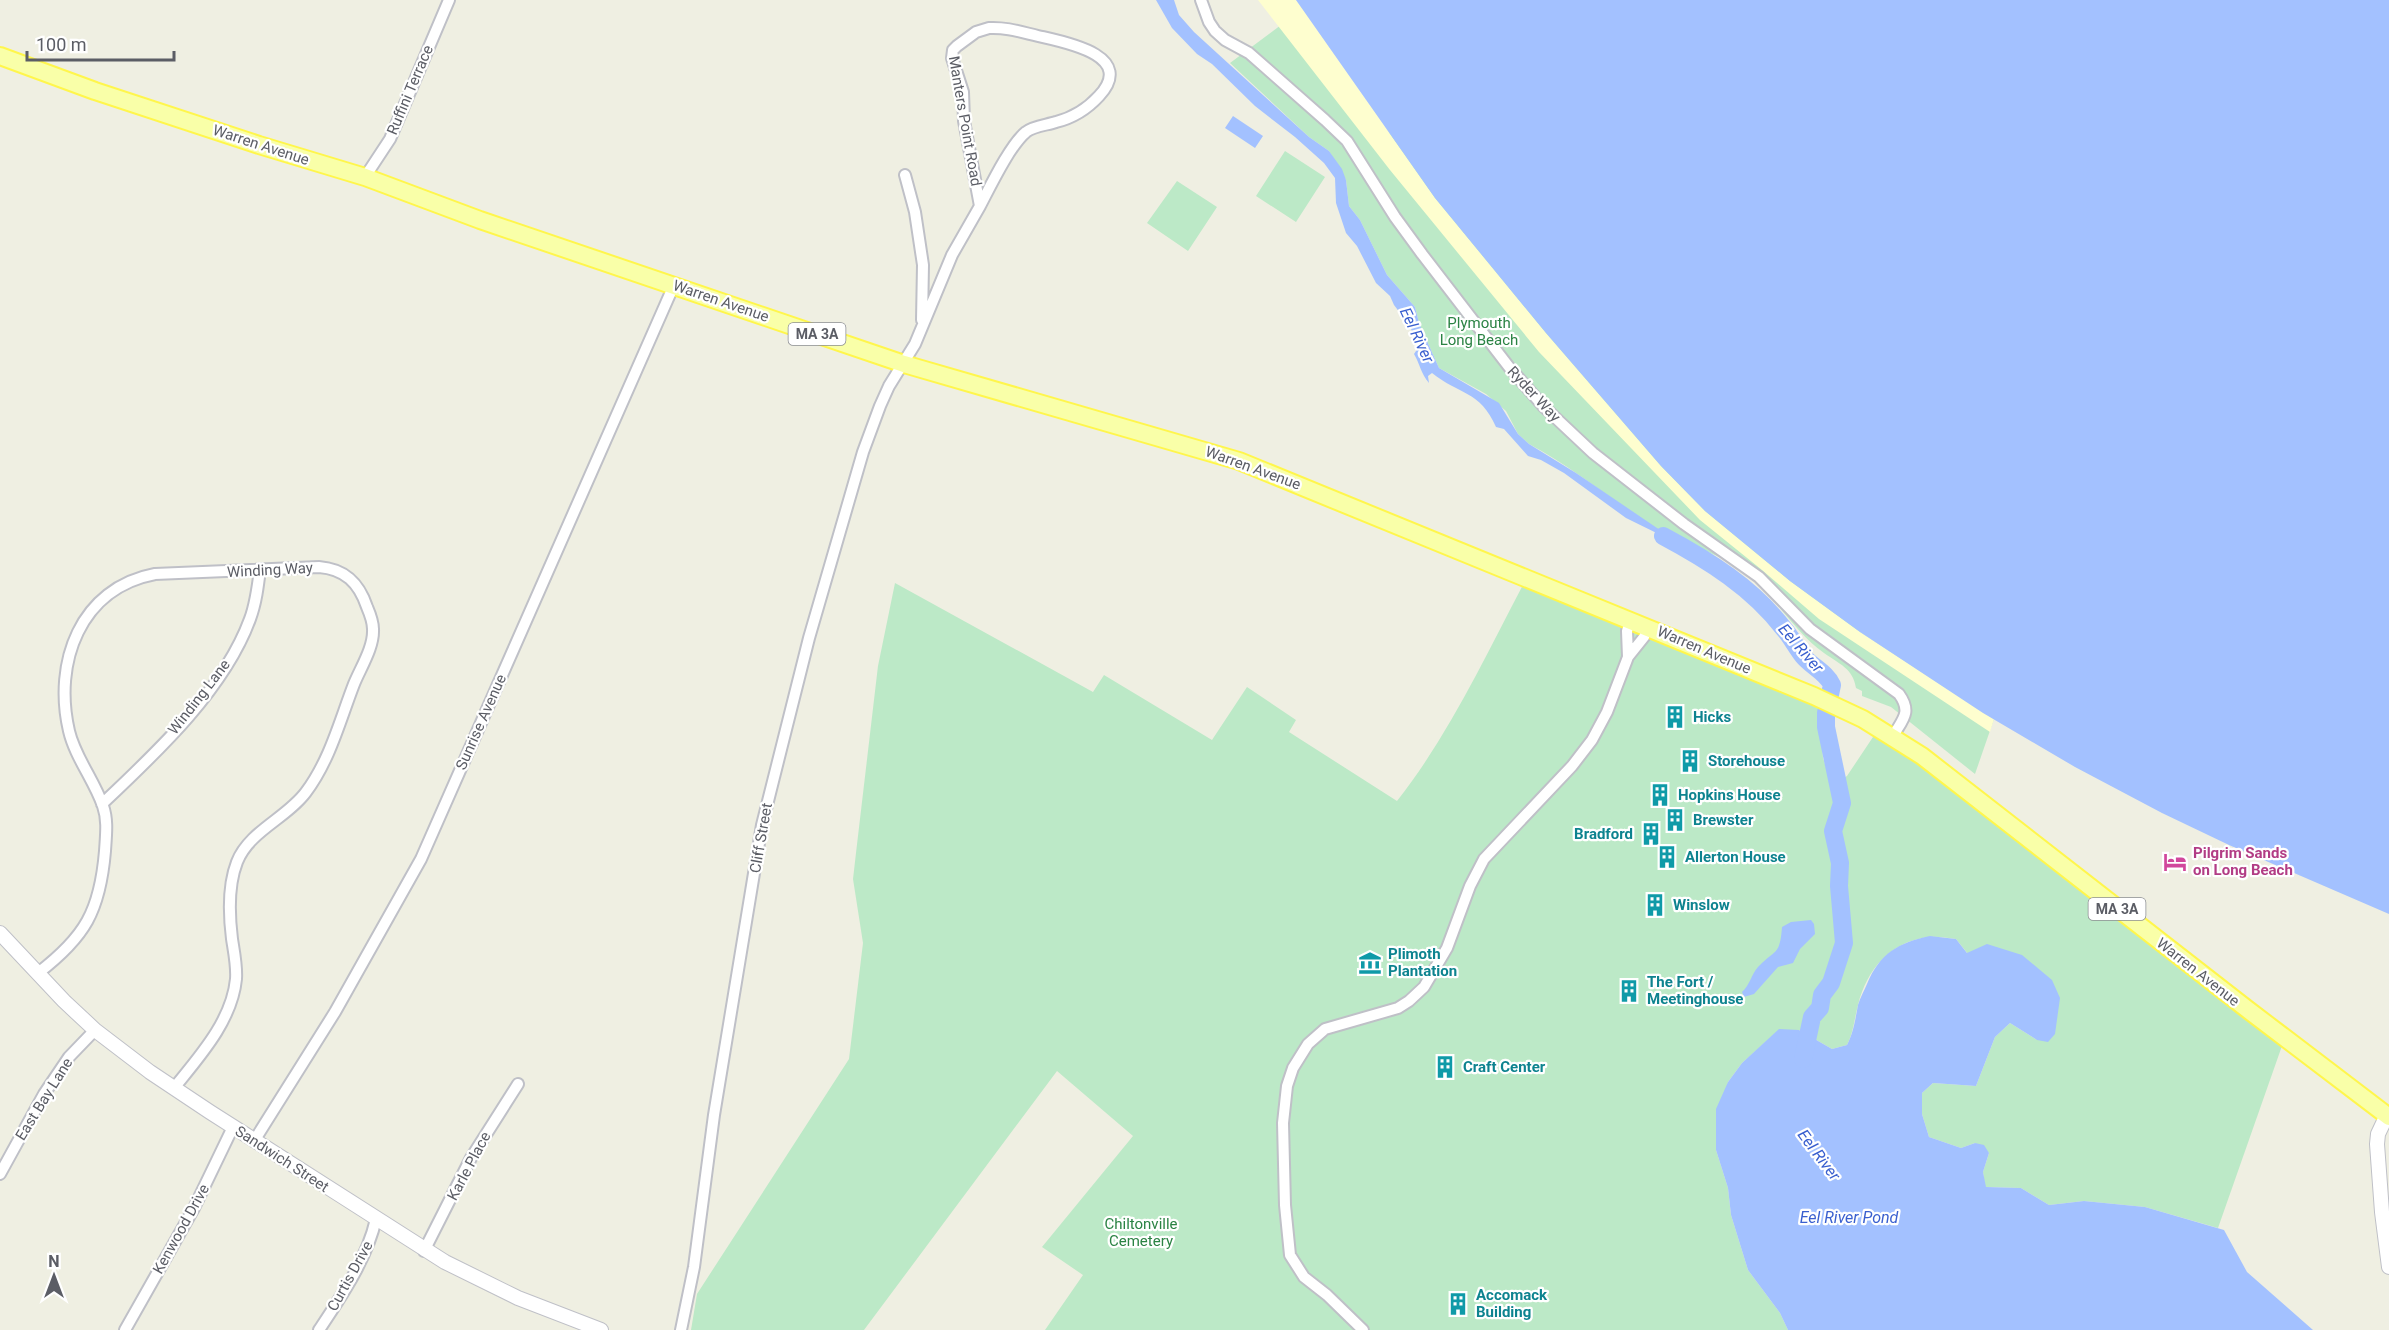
<svg xmlns="http://www.w3.org/2000/svg" width="2389" height="1330" viewBox="0 0 2389 1330" font-family="Roboto,sans-serif">
<style>
.green{fill:#bce9c7}
.sand{fill:#fefecf}
.water{fill:#a3c1ff}
.lines{fill:none;stroke-linecap:round;stroke-linejoin:round}
.river{stroke:#a3c1ff;stroke-width:18}
.minor-casing{stroke:#bfc0c7;stroke-width:14}
.tertiary-casing{stroke:#bfc0c7;stroke-width:16}
.primary-casing{stroke:#fff64c;stroke-width:20}
.minor{stroke:#fff;stroke-width:10}
.tertiary{stroke:#fff;stroke-width:14}
.primary{stroke:#f9ffa8;stroke-width:16}
.labels{text-anchor:middle;dominant-baseline:central;stroke-width:4.5;stroke-linejoin:round;paint-order:stroke}
.shield{fill:#fff;stroke:#8c8e93;stroke-width:1.5}
.shield-label{font-size:14px;font-weight:bold;fill:#5b5d65}
.street-label{font-size:15px;fill:#5b5d65;stroke:#fff}
.park-label{font-size:15px;fill:#2b8344;stroke:#fff}
.culture-label{font-size:15px;font-weight:bold;fill:#0d838f;stroke:#fff;text-anchor:start}
.hotel-label{font-size:15px;font-weight:bold;fill:#b23c85;stroke:#fff;text-anchor:start}
.water-label{font-size:16px;font-style:italic;fill:#395fcf;stroke:#fff}
</style>
<rect width="100%" height="100%" fill="#efefe2"/>
<!-- green -->
<path class="green" d="M1285 22 1860 632 1994 719 1975 774 1891 707 1862 696V691L1856 688C1853 668 1839 664 1824 653 1792 630 1773 592 1741 569 1717 552 1687 547 1662 532 1617 505 1576 469 1529 444L1518 434 1506 411 1486 394 1439 368 1419 323 1415 307 1387 275 1360 220 1349 206 1346 180 1329 151 1309 137 1230 63Z
M1285 151 1325 177 1296 222 1256 196Z
M1177 181 1217 207 1188 251 1147 223Z
M895 583 1093 692 1104 675 1212 740 1247 687 1296 720 1289 732 1397 801C1449 735 1485 657 1524 583L1819 706 1823 758 1832 785 1847 776 1875 734 1922 765 2283 1043 2218 1228 2145 1207 2084 1201 2049 1205 2021 1188 1985 1187 1983 1172 1989 1153 1975 1143 1961 1148 1929 1137 1922 1114V1093L1933 1083 1976 1086 1995 1037 2010 1023 2037 1040 1956 939C1947 938 1937 936 1928 937 1890 942 1867 969 1858 1005 1854 1020 1854 1031 1847 1045L1832 1049 1799 1030H1779L1742 1063 1728 1082 1716 1150 1728 1188 1731 1215 1748 1270 1780 1313 1788 1330H1045L1083 1275 1042 1247 1133 1136 1057 1071 864 1330H691L697 1294 849 1059 863 943 853 879 856 853 878 666Z"/>
<!-- sand -->
<path class="sand" d="M1258 0H1296L1435 198 1546 333 1661 466 1705 511 1790 581 1860 632 1994 719 1990 732 1819 619 1762 570 1700 520 1539 352 1390 170Z"/>
<!-- water -->
<path class="water" d="M1156 0H1174L1179 15 1194 32 1309 137 1329 151 1342 169 1346 180 1349 206 1360 220 1387 275 1415 307 1419 323 1439 368 1499 403 1518 434 1529 444 1576 473 1685 547 1626 518 1564 473 1541 460 1528 456 1504 429 1496 427C1480 390 1459 395 1432 373L1428 376 1429 383C1421 374 1420 364 1414 354L1418 348 1410 326 1394 305 1390 296 1376 283 1357 246 1346 233 1336 203 1335 178 1324 163 1295 137 1255 106 1212 64 1197 54 1172 28Z
M1296 0H2389V914L2229 845 2162 813 2075 767 1983 713 1860 632 1790 581 1705 511 1661 466 1546 333 1435 198Z
M1233 116 1263 136 1255 148 1225 128Z
M1811 920 1814 924 1815 934 1800 949 1793 963 1778 967 1754 994 1744 997 1742 992C1750 985 1751 975 1758 967 1775 949 1780 956 1782 927L1791 922Z
M1930 936 1956 939 1967 953 1987 944 2022 955 2052 980 2060 998 2055 1034 2048 1042 2037 1040 2010 1023 1995 1037 1976 1086 1933 1083 1922 1093V1114L1929 1137 1961 1148 1975 1143 1984 1145 1989 1153 1983 1172 1986 1187 2021 1188 2049 1205 2084 1201 2145 1207 2224 1230 2247 1272 2313 1330H1788L1780 1313 1748 1270 1731 1215 1728 1188 1716 1150V1109L1728 1082 1742 1063 1779 1029 1799 1030 1832 1049 1847 1045C1854 1031 1855 1020 1858 1005 1860 998 1864 991 1867 984 1880 953 1898 943 1930 936Z"/>
<g class="lines">
<!-- river -->
<path class="river" d="M1663 536C1708 560 1753 588 1784 629 1791 637 1796 647 1803 656 1811 666 1827 673 1832 685L1826 713V727L1842 803 1833 831 1840 863 1839 886 1844 943 1831 983 1822 995 1820 1008 1812 1017 1803 1059"/>
<!-- minor casing -->
<g class="minor-casing">
<path id="minor" d="M1201 0 1209 22 1215 31 1225 40 1249 53 1325 120 1347 141 1395 217 1422 254 1509 367 1543 406 1593 453 1684 524 1759 577 1810 629 1899 694C1912 712 1903 719 1893 736
M989 28C1006 27 1021 32 1038 36 1064 42 1137 55 1099 96 1088 108 1072 118 1056 122 1047 125 1033 126 1026 132 1010 145 990 187 980 206L964 121 963 92 952 58 953 50 957 46 976 32Z
M905 175 915 212 923 265 922 320
M365 177 390 139 449 0
M1628 657 1627 631 1631 619
M102 804C156 753 224 690 250 619 256 603 258 586 260 569
M38 973C85 937 100 911 105 851 106 835 108 820 103 806 94 780 75 757 69 731 53 663 80 588 155 574L319 567C345 569 359 583 367 607 370 614 373 621 373 629 374 647 361 667 354 684 340 720 330 760 306 792 287 818 249 831 237 862 228 885 229 915 232 939 234 952 237 966 236 979 232 1021 199 1057 174 1088
M254 1141 335 1012 421 859 674 285
M0 1174 44 1094 69 1057 95 1030
M424 1251 471 1158 518 1084
M125 1330 194 1208 233 1127
M319 1330C341 1297 367 1259 376 1219
M681 1330 694 1267 714 1115 762 825 809 638 863 452 880 406 889 386 915 344 952 255 980 206
M1363 1330 1327 1295 1304 1277 1290 1255 1285 1205 1283 1123 1287 1086 1293 1068 1308 1044 1325 1029 1398 1008 1409 1001 1424 987 1447 948 1470 886 1484 859 1572 766 1592 740 1607 712 1628 657 1644 637 1648 627"/>
</g>
<!-- tertiary casing -->
<g class="tertiary-casing">
<path id="tertiary" d="M0 933 64 1001 95 1030 150 1072 210 1112 445 1262 518 1298 601 1330
M2387 1115 2378 1134 2377 1144 2382 1212 2389 1267"/>
</g>
<!-- primary casing -->
<g class="primary-casing">
<path id="primary" d="M0 56 95 91 259 145 365 177 480 220 904 364 1239 461 1814 696 1863 719 1922 756 2247 1009 2389 1117"/>
</g>
<!-- minor -->
<use href="#minor" class="minor"/>
<!-- tertiary -->
<use href="#tertiary" class="tertiary"/>
<!-- primary -->
<use href="#primary" class="primary"/>
</g>
<!-- icons -->
<defs>
<g id="building-bare" transform="scale(1.8)"><path d="M-4-6H4V6H1V3H-1V6H-4ZM-2.5-4.3h1.7v1.8h-1.7ZM.8-4.3h1.7v1.8H.8ZM-2.5-1h1.7V.8h-1.7ZM.8-1h1.7V.8H.8Z" fill="#0f9aa8" stroke="#fff" stroke-width="2.5" paint-order="stroke"/></g>
<g id="hotel-bare" transform="scale(1.8)"><path d="M-6-4.5h1.5V1H6V5H4.5V3h-9V5H-6ZM-4 0a1.8 1.8 0 1 1 3.6 0ZM.5 0V-2.5h3Q6-2.5 6 0Z" fill="#d1479c" stroke="#fff" stroke-width="2.5" paint-order="stroke"/></g>
<g id="museum-bare" transform="scale(1.8)"><path d="M0-6L6-3V-2H-6V-3ZM-5-1h2V3h-2ZM-1-1h2V3h-2ZM3-1h2V3H3ZM-6 4H6V6H-6Z" fill="#0f9aa8" stroke="#fff" stroke-width="2.5" paint-order="stroke"/></g>
</defs>
<g fill-rule="evenodd">
<use href="#building-bare" x="1675" y="717"/>
<use href="#building-bare" x="1690" y="761"/>
<use href="#building-bare" x="1660" y="795"/>
<use href="#building-bare" x="1675" y="820"/>
<use href="#building-bare" x="1651" y="834"/>
<use href="#building-bare" x="1667" y="857"/>
<use href="#hotel-bare" x="2175" y="862"/>
<use href="#building-bare" x="1655" y="905"/>
<use href="#museum-bare" x="1370" y="963"/>
<use href="#building-bare" x="1629" y="991"/>
<use href="#building-bare" x="1445" y="1067"/>
<use href="#building-bare" x="1458" y="1304"/>
</g>
<g class="labels">
<!-- shield labels -->
<g class="shield">
<rect x="788.5" y="323" width="57" height="22" rx="4.5"/>
<rect x="2088.5" y="898" width="57" height="22" rx="4.5"/>
</g>
<g class="shield-label">
<text x="817" y="334">MA 3A</text>
<text x="2117" y="909">MA 3A</text>
</g>
<!-- street labels -->
<g class="street-label">
<text transform="translate(410 90) rotate(-67)">Ruffini Terrace</text>
<text transform="translate(965 121) rotate(80)">Manters Point Road</text>
<text transform="translate(261 145) rotate(18)">Warren Avenue</text>
<text transform="translate(721 301) rotate(19)">Warren Avenue</text>
<text transform="translate(1534 394) rotate(47)">Ryder Way</text>
<text transform="translate(1253 468) rotate(20)">Warren Avenue</text>
<text transform="translate(270 570) rotate(-3)">Winding Way</text>
<text transform="translate(1704 650) rotate(23)">Warren Avenue</text>
<text transform="translate(199 697) rotate(-52)">Winding Lane</text>
<text transform="translate(481 722) rotate(-66)">Sunrise Avenue</text>
<text transform="translate(761 838) rotate(-80)">Cliff Street</text>
<text transform="translate(2198 972) rotate(38)">Warren Avenue</text>
<text transform="translate(44 1099) rotate(-58)">East Bay Lane</text>
<text transform="translate(282 1159) rotate(33)">Sandwich Street</text>
<text transform="translate(469 1166) rotate(-62)">Karle Place</text>
<text transform="translate(181 1229) rotate(-61)">Kenwood Drive</text>
<text transform="translate(350 1276) rotate(-61)">Curtis Drive</text>
</g>
<!-- park labels -->
<g class="park-label">
<text x="1479" y="323">Plymouth<tspan x="1479" dy="17">Long Beach</tspan></text>
<text x="1141" y="1224">Chiltonville<tspan x="1141" dy="17">Cemetery</tspan></text>
</g>
<!-- culture labels -->
<g class="culture-label">
<text x="1693" y="717">Hicks</text>
<text x="1708" y="761">Storehouse</text>
<text x="1678" y="795">Hopkins House</text>
<text x="1693" y="820">Brewster</text>
<text x="1633" y="834" text-anchor="end">Bradford</text>
<text x="1685" y="857">Allerton House</text>
<text x="1673" y="905">Winslow</text>
<text x="1388" y="954">Plimoth<tspan x="1388" dy="17">Plantation</tspan></text>
<text x="1647" y="982">The Fort /<tspan x="1647" dy="17">Meetinghouse</tspan></text>
<text x="1463" y="1067">Craft Center</text>
<text x="1476" y="1295">Accomack<tspan x="1476" dy="17">Building</tspan></text>
</g>
<!-- hotel labels -->
<g class="hotel-label">
<text x="2193" y="853">Pilgrim Sands<tspan x="2193" dy="17">on Long Beach</tspan></text>
</g>
<!-- water labels -->
<g class="water-label">
<text transform="translate(1417 335) rotate(65)">Eel River</text>
<text transform="translate(1801 648) rotate(49)">Eel River</text>
<text transform="translate(1819 1155) rotate(53)">Eel River</text>
<text x="1849" y="1217">Eel River Pond</text>
</g>
</g>
<!-- north arrow -->
<g transform="translate(54 1276)" stroke="#ffffff" stroke-width="4.5" paint-order="stroke">
<path d="M0-4.5L10 22L0 15L-10 22Z" fill="#5b5d65"/>
<text y="-9" font-size="16" font-weight="bold" text-anchor="middle" fill="#5b5d65">N</text>
</g>
<!-- scale -->
<path d="M27 51v9h147v-9" fill="none" stroke="#5b5d65" stroke-width="3"/>
<text x="36" y="51" font-size="18" fill="#5b5d65" stroke="#ffffff" stroke-width="4.5" paint-order="stroke">100 m</text>
</svg>
